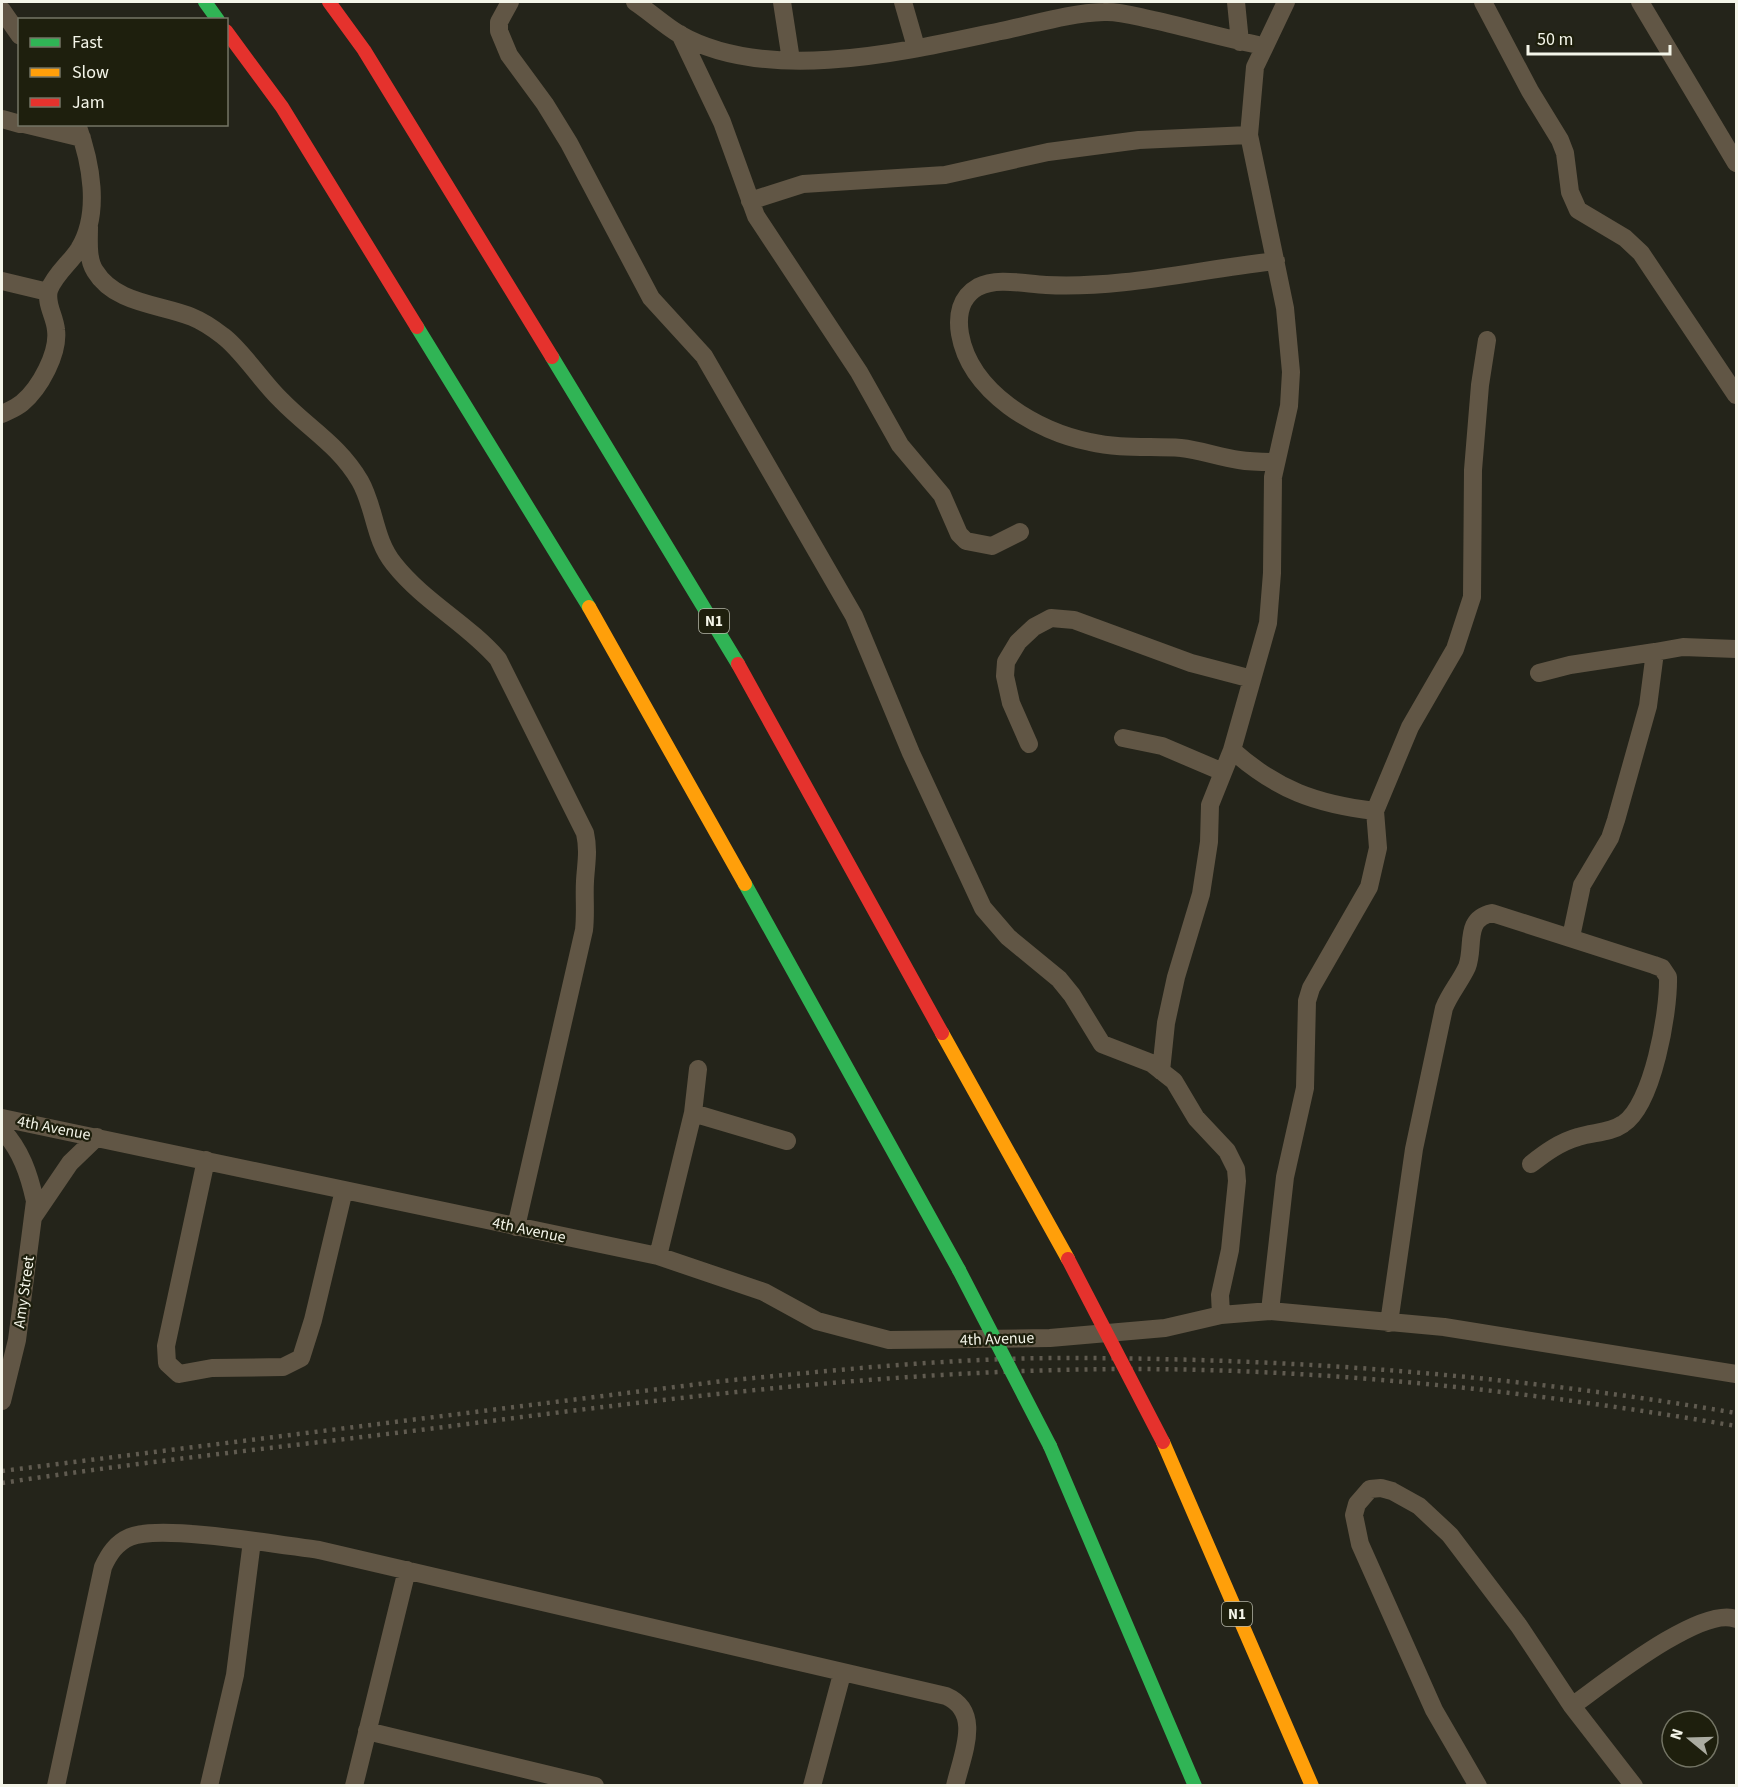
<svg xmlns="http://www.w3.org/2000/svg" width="1738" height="1787" viewBox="0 0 1738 1787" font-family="'Source Sans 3',sans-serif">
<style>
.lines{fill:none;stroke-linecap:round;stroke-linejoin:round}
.street{stroke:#615645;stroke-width:18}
.fast{stroke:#30b455;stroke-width:14}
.slow{stroke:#ff9f0a;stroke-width:14}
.jam{stroke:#e5322d;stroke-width:14}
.rail{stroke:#605b50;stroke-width:4.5;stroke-dasharray:3 6;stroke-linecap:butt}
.fast-bridge{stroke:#30b455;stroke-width:14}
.jam-bridge{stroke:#e5322d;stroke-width:14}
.labels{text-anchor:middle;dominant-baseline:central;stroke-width:4.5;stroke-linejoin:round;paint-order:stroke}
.shield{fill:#1e1f0d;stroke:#b4b5a7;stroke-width:1.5}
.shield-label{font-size:15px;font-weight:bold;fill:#f4f5e9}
.street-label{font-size:16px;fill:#f4f5e9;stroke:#1e1f0d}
</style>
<rect width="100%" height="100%" fill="#24241a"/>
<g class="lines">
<!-- street -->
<path class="street" d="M510 2 499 22V31L509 55 545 104 569 143 651 298 704 356 854 616 911 753 983 908 1008 937 1059 979 1072 995 1102 1044 1151 1063 1174 1081 1196 1118 1227 1151 1236 1169 1237 1181 1230 1250 1220 1295 1221 1315
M635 2C650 12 664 25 679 34 768 85 907 51 1001 31 1035 24 1069 13 1104 12 1118 11 1135 16 1149 19 1187 27 1225 39 1264 46
M782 2 791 60
M903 2 916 47
M1236 2 1240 42
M1483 2 1530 91 1560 140 1565 153 1570 192 1578 210 1625 238 1641 253 1736 395
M1640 2 1736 163
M2 10 20 36
M680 34 722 122 756 216 859 372 900 445 942 495 959 534 966 541 992 546 1020 532
M2 119 20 124
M24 124 82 138
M750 201 803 184 945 175 1048 152 1139 140 1249 135
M89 227C89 240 87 259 95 271 115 304 160 304 192 317 202 321 214 329 223 336 242 350 262 382 281 400 309 429 339 445 360 481 375 507 374 540 394 564 424 602 468 624 498 659L585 833C589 851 586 864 585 881 584 898 586 913 584 930L516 1227
M2 281 48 292
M2 414C8 411 16 408 22 403 40 388 59 353 56 330 55 316 45 304 49 290 55 274 70 263 79 249 101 213 91 162 77 124
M1275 462C1263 462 1251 462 1239 460 1219 457 1200 450 1181 448 1150 446 1120 449 1090 442 1037 432 970 392 960 334 957 316 960 297 978 287 997 277 1025 284 1046 285 1123 289 1200 269 1276 261
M1539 673 1570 665 1655 652
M1123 738 1162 746 1223 772
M1029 744 1011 703 1005 676 1006 662 1018 642 1034 627 1051 618 1074 620 1191 663 1252 679
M1232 750C1277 790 1316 804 1375 811L1410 727 1455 649 1472 597 1473 470 1480 385 1487 340
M1571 937 1582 885 1610 838 1616 820 1648 706 1655 652 1683 647 1736 649
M1161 1071 1166 1023 1176 977 1201 894 1209 842 1210 805 1232 750 1268 623 1272 573 1273 477 1289 406 1291 372 1285 308 1249 135 1255 67 1286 2
M693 1113 787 1141
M2 1118 658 1256 764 1292 817 1321 889 1340 1050 1338 1165 1328 1221 1315 1270 1311 1444 1327 1736 1374
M2 1130C21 1150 29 1174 35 1201L17 1340 2 1401
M206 1160 166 1346 167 1363 179 1374 212 1368 283 1367 301 1358 313 1320 344 1190
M34 1216 70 1163 97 1137
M658 1256 693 1113 698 1069
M1270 1311 1285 1177 1305 1088 1307 1001 1311 988 1369 887 1378 848 1375 811
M1389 1323 1414 1149 1444 1008C1450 993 1460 982 1467 967 1475 947 1463 919 1492 913L1654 965 1662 968 1668 977C1669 1011 1653 1105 1623 1124 1610 1133 1593 1132 1578 1137 1560 1142 1545 1153 1531 1164
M1572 1706C1603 1684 1701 1605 1736 1619
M367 1731 595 1786
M56 1786 103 1567C109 1554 116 1543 130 1537 160 1524 281 1545 319 1550L946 1696C983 1712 962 1755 955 1786
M209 1786 235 1675 252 1541
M354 1786 407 1570
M812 1786 842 1674
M1478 1786 1434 1710 1360 1544 1354 1515 1357 1504 1370 1489 1381 1488 1392 1491 1419 1506 1450 1535 1519 1626 1572 1706 1634 1786"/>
<!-- fast -->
<path class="fast" d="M205 2 218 20
M417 327 589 607
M552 357 738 664
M745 884 959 1270
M1050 1446 1195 1786"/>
<!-- slow -->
<path class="slow" d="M589 607 745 884
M942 1033 1068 1259
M1163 1442 1312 1786"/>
<!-- jam -->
<path class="jam" d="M329 2 364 50 552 357
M226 31 282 107 417 327
M738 664 942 1033"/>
<!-- rail -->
<path class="rail" d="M2 1471 723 1381C836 1370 951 1358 1065 1358 1291 1358 1514 1375 1736 1413
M2 1483C146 1461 292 1446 436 1428 692 1395 947 1363 1205 1370 1384 1375 1560 1396 1736 1426"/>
<!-- fast-bridge -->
<path class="fast-bridge" d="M959 1270 1050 1446"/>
<!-- jam-bridge -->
<path class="jam-bridge" d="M1068 1259 1163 1442"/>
</g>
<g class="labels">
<!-- shield labels -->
<g class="shield">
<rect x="699" y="609" width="30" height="24" rx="4.5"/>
<rect x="1222" y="1602" width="30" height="24" rx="4.5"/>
</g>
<g class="shield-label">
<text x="714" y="621">N1</text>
<text x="1237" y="1614">N1</text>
</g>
<!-- street labels -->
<g class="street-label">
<text transform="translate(54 1128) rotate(11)">4th Avenue</text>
<text transform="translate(529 1230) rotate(12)">4th Avenue</text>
<text transform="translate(24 1292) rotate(-82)">Amy Street</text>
<text transform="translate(997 1339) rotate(-2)">4th Avenue</text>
</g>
</g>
<!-- border -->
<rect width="1738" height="1787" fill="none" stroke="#f4f5e9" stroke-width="6"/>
<!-- legend -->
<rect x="18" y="18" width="210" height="108" fill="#1e1f0d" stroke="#747565" stroke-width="1.5"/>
<rect x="30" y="38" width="30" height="9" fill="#30b455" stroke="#747565" stroke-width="1.5"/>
<text x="72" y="48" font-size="18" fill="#f4f5e9">Fast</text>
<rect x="30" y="68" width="30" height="9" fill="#ff9f0a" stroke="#747565" stroke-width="1.5"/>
<text x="72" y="78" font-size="18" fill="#f4f5e9">Slow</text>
<rect x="30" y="98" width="30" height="9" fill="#e5322d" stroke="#747565" stroke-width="1.5"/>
<text x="72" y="108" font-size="18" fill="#f4f5e9">Jam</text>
<!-- north arrow -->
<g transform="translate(1690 1739) rotate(289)"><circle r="28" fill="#1e1f0d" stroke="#747565" stroke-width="1.5"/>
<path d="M0-4.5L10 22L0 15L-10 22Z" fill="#abaca1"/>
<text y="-9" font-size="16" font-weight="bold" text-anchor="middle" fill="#f4f5e9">N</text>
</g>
<!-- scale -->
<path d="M1528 45v9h142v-9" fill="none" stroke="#f4f5e9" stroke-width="3"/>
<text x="1537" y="45" font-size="18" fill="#f4f5e9" stroke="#1e1f0d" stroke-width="4.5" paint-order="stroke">50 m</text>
</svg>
